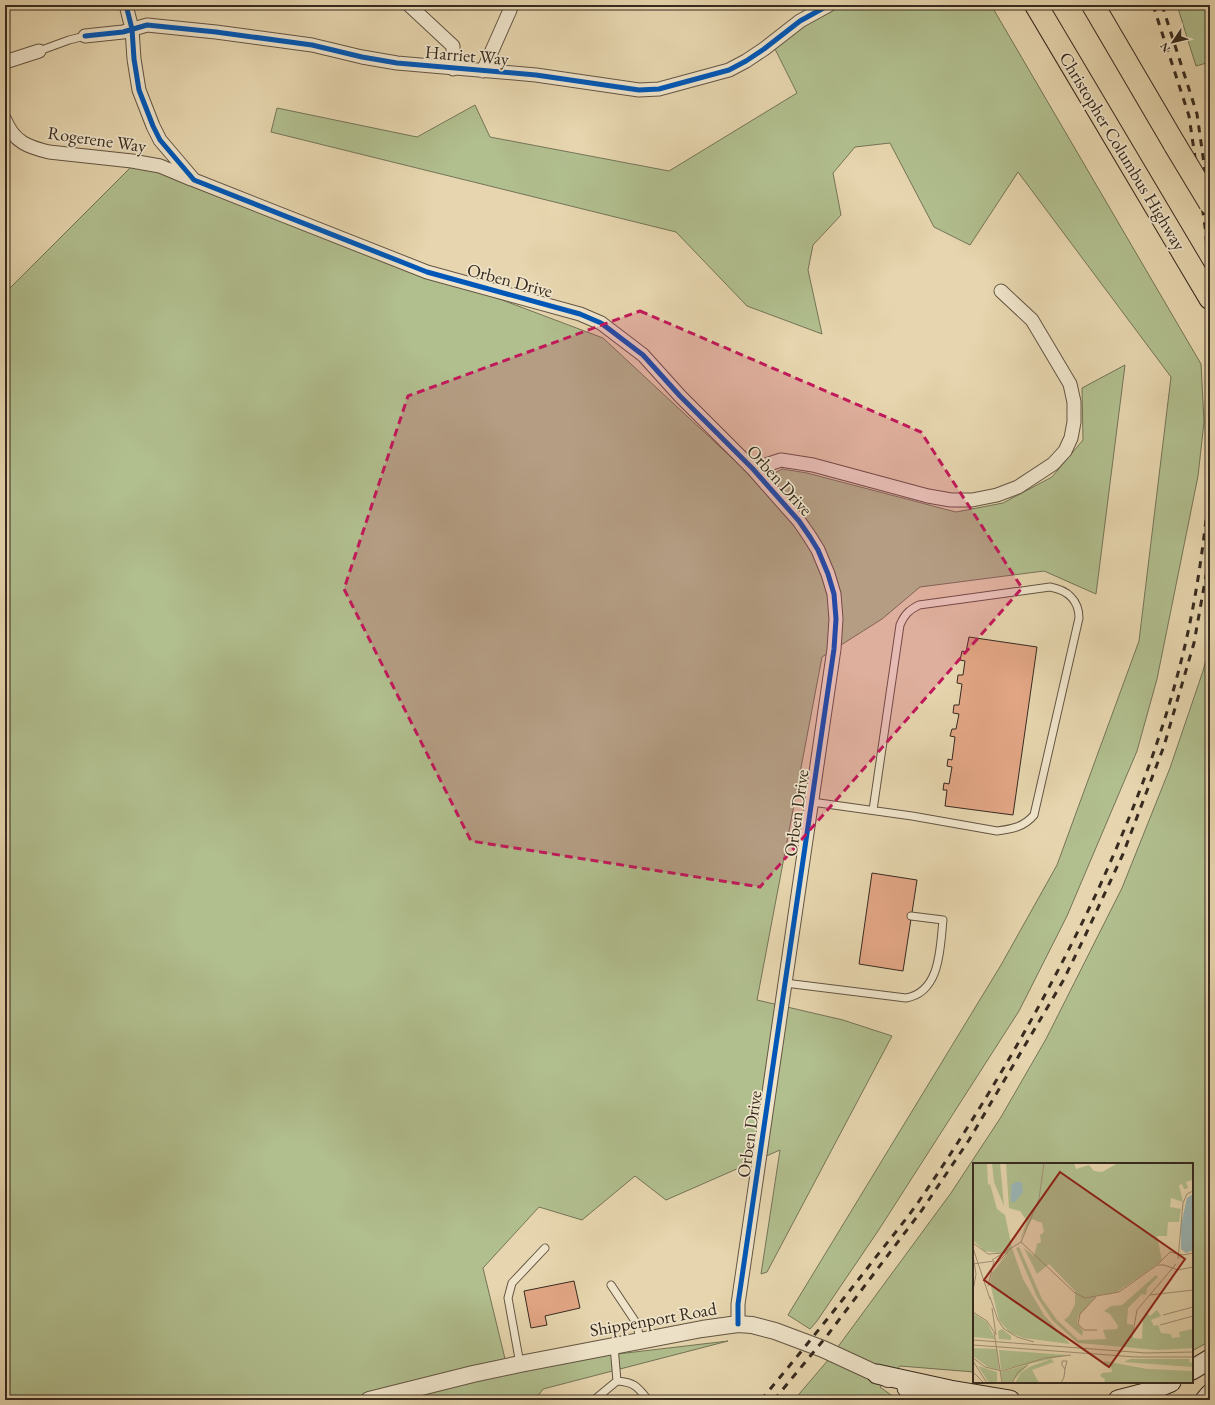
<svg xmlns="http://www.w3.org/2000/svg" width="1215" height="1405" viewBox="0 0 1215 1405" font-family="'EB Garamond',serif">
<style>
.green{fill:#b1be8e;stroke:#747456}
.building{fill:#e2a685;stroke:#372a1f}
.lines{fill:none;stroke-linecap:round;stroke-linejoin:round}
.service-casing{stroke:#635543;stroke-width:9}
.minor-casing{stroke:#635543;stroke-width:15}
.tertiary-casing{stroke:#635543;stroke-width:18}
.secondary-casing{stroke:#372a1f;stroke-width:21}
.motorway-casing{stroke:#372a1f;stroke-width:24}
.service{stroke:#efe4ca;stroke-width:7}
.minor{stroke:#efe4ca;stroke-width:13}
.tertiary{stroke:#efe4ca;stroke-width:16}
.secondary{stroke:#efe4ca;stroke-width:19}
.motorway{stroke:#e6d5ae;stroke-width:22}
.rail{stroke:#372a1f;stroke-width:3;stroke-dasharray:7 7;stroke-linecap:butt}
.motorway-bridge-casing{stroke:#372a1f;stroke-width:24;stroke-linecap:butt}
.motorway-bridge{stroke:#e6d5ae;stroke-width:22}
.cycleway-casing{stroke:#efe4ca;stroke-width:8}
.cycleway{stroke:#0057b8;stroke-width:5}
.marked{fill:#c2185b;fill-opacity:0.2;stroke:#c2185b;stroke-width:3;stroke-dasharray:8 5;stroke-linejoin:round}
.labels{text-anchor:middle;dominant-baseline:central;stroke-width:3.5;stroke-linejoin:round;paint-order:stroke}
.street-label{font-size:18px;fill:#372a1f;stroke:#efe4ca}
.inset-road{fill:none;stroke:#a09175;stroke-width:1}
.view{fill:#8f2418;fill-opacity:0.15;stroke:#8f2418;stroke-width:2}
.inset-edge{fill:none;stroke:#372a1f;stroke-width:2}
</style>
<rect width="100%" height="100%" fill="#e6d5ae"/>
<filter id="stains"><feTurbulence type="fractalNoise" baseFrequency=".005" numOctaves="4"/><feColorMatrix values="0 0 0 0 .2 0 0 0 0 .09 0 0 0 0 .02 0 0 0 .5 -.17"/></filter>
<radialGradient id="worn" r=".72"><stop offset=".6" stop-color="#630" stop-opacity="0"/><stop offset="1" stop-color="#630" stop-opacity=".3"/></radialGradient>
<!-- green -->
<path class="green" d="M822 5H991L1201 364 1204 422 1198 476 1157 679 1137 751 1067 916 1019 1011 878 1231 817 1321 810 1329 788 1315 1001 965 1057 865 1139 641 1171 377 1018 172 970 245 934 227 890 143 855 147 833 173 841 215 813 245 808 270 822 334 747 306 676 232 271 132 277 108 417 137 475 105 490 137 669 171 797 93 770 39Z
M1177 5H1210V62L1196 66Z
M136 162 603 338 746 471 771 475 782 469 807 473 956 512 1003 503 1052 477 1083 440 1082 388 1125 365 1096 594 1044 571 920 587 882 619 822 657 757 1000 843 1020 892 1036 767 1272 761 1274 780 1150 666 1200 635 1176 582 1220 539 1207 483 1268 507 1367 728 1341 543 1389 535 1400H5V293Z
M1210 644V1341L1192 1351V1164H974V1372L900 1366 880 1387 898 1400H794L829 1359 951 1193 1001 1117 1046 1039 1122 888 1170 768 1203 671Z"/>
<!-- building -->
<path class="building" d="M969 637 1037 647 1013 815 945 806 947 790H943L944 783 949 784 952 767 947 766 948 759 952 760 955 737 950 736 952 729H956L959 714 953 713 954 705H959L962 684 957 683 958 675H963L965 661 960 660 962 651 966 652Z
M872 873 917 880 903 971 859 964Z
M574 1281 580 1308 545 1316 547 1325 531 1328 524 1291Z"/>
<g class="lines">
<!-- service casing -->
<g class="service-casing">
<path id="service" d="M39 51 69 40 85 36
M812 802 912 816 997 831C1012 829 1024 827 1034 815L1079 618C1079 600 1067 590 1050 587L919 605C909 610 904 615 900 625L873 810
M785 983 906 998C941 992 940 947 943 920L911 916
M611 1285 637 1324 640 1341
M614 1346 617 1381
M520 1364 508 1298 512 1283 545 1248
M594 1400 617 1381C634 1382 638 1387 648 1400"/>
</g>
<!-- minor casing -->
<g class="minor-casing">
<path id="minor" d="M126 5 132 29 134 59 139 90 153 126 160 140 194 180 427 272 580 314 601 323 643 355 680 396 753 469 799 521 810 537 818 550 828 574 834 594 836 619 834 649 738 1304V1324
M409 5 453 46V69
M85 36 123 32 147 25 216 32 312 45 362 57 397 63 536 75 639 90 659 89 729 70 746 61 764 49 800 21 829 5
M5 62 39 51
M483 71 510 10 511 5
M5 120C14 142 28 147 49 152L132 161 160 166 191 179
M753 469 781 460 813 465 928 496 951 500H972L997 495 1018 487 1053 464 1065 451 1071 438 1074 422V402L1070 384 1032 320 1001 291"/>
</g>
<!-- tertiary casing -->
<g class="tertiary-casing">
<path id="tertiary" d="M910 1389 934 1400
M369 1400 473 1374 520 1364 702 1329 738 1324 752 1325 775 1331 823 1349 888 1379"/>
</g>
<!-- secondary casing -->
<g class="secondary-casing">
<path id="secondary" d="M1192 1370 1210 1359
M877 1374 950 1390 1010 1400
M907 1388 920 1400
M1118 1400 1145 1393 1171 1382
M1205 1400 1210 1394"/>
</g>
<!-- motorway casing -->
<g class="motorway-casing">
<path id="motorway" d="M1036 5 1210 298
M1093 5 1175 145"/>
</g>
<!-- service -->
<use href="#service" class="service"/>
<!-- minor -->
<use href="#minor" class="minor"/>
<!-- tertiary -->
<use href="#tertiary" class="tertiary"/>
<!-- secondary -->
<use href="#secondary" class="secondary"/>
<!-- motorway -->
<use href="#motorway" class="motorway"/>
<!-- rail -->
<path class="rail" d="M1153 5 1189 116 1205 226 1210 282
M1162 5 1197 114 1210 206
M761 1400C798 1356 834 1311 869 1266 885 1245 902 1225 917 1204 985 1105 1046 1000 1097 892 1134 811 1166 728 1186 641 1198 588 1205 535 1210 481
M774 1400 826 1337 922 1210 969 1140 1063 981 1085 936 1123 854 1164 746 1194 643 1210 553"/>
<!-- motorway-bridge casing -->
<g class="motorway-bridge-casing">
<path id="motorway-bridge" d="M1175 145 1210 203"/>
</g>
<!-- motorway-bridge -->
<use href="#motorway-bridge" class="motorway-bridge"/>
<!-- cycleway casing -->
<g class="cycleway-casing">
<path id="cycleway" d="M126 5 132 29 134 59 139 90 153 126 160 140 194 180 427 272 580 314 601 323 643 355 680 396 753 469 799 521 810 537 818 550 828 574 834 594 836 619 834 649 738 1304V1324
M85 36 123 32 147 25 216 32 312 45 362 57 397 63 536 75 639 90 659 89 729 70 746 61 764 49 800 21 829 5"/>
</g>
<!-- cycleway -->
<use href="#cycleway" class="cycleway"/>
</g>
<!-- marked area -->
<path class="marked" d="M640 311 921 432 1022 588 760 887 471 841 344 589 408 396Z"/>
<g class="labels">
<!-- street labels -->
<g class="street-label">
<text transform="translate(467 55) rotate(5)">Harriet Way</text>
<text transform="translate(97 139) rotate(8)">Rogerene Way</text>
<text transform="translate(1123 151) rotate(59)">Christopher Columbus Highway</text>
<text transform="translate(510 280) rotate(15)">Orben Drive</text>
<text transform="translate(780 480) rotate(48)">Orben Drive</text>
<text transform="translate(796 813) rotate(-82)">Orben Drive</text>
<text transform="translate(749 1134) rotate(-82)">Orben Drive</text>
<text transform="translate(653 1319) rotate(-10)">Shippenport Road</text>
</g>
</g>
<!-- overview -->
<g transform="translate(973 1163)">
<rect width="220" height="220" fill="#e6d5ae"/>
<path d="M0 0H14L15 22 17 21 24 46 32 52 39 85 50 116 71 152 97 181 51 175 37 170 26 157 17 120 19 110 34 91 11 88 0 77ZM19 0H27L31 43 21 19ZM33 0H101L103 6 116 2 121 8 129 9 145 0H220V20L219 17 213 19 215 25 211 26 209 21 206 22 210 39 198 35 197 44 208 46 206 59H195L194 73H184L189 98 144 129 123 133 105 154 104 160 110 168 109 173 91 157 96 153 102 141V128L76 101 64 111 51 85 61 93 64 81 68 79 67 72 71 69 69 60 59 56 47 77 54 58 47 48 36 45ZM46 84 69 136 84 157 105 177 133 176 130 167 144 166 145 163 137 151 131 148 138 143 149 142 183 112 185 114 174 125 173 132 169 131 155 145 154 161 160 162V175L169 176 170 156 174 150 177 153 184 147 188 153 178 157 181 163 185 162 188 170 198 171 199 175 207 174 206 169 220 166V185L185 187 105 180 79 157 64 134 43 85ZM0 150 14 159 22 176 0 174ZM29 166 38 173V177L26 176 25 168ZM0 185 24 186 26 207 15 204 0 193ZM26 187 66 190 95 192 28 207ZM78 196 81 199 59 207 66 220H42L48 210 56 204ZM157 196H216L217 200 220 199V204L151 199ZM131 198 174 206 220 208V220H131L132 216 127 213 129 210 139 209 138 204 130 202ZM56 201 38 220H29L28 209ZM5 203 24 209V220H16Z" fill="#b1be8e"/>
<path d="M43 19H49L50 29 42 39H38V22ZM220 31V87L213 90 208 86V62L214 35Z" fill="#9bb6b6"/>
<path class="inset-road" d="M48 79 102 130 112 135 146 129 184 102H191L205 107 220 104M0 80 15 91 32 90M0 85 17 136M0 93 3 111 0 128M205 96 210 40 214 31 220 28M19 97 48 79 66 36 71 0M0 101 21 98 15 123M185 101 197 89 210 92 220 90M22 102 35 89M177 132 220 127M17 134 25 157 31 166 44 174 61 179M123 134 107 151 105 161 111 167H124M19 145 23 172M0 149 14 158 21 169 29 220M190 152 220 144M187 162 220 153M160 169 164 147 203 101M0 177 173 190 220 189M0 182 163 194H220M0 195 12 204 29 208 72 195 98 192M0 198 14 220M0 209 11 220M39 220 45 209 55 202M88 220 91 214 92 206 94 198H89V202L92 206"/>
<path class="view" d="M87 9 212 96 136 204 11 117Z"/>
<rect width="220" height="220" class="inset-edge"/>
</g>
<!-- margin -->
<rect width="1215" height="1405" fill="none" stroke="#e6d5ae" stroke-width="20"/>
<rect x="6" y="6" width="1203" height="1393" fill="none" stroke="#372a1f" stroke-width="2"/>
<rect x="10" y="10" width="1195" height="1385" fill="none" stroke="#372a1f"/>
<!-- north arrow -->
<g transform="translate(1173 42) rotate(235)" stroke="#efe4ca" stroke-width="3" paint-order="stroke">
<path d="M0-3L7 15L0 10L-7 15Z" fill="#372a1f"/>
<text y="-6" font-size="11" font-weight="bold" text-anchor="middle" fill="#372a1f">N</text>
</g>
<rect width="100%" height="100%" filter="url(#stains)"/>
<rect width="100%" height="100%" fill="url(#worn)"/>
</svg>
